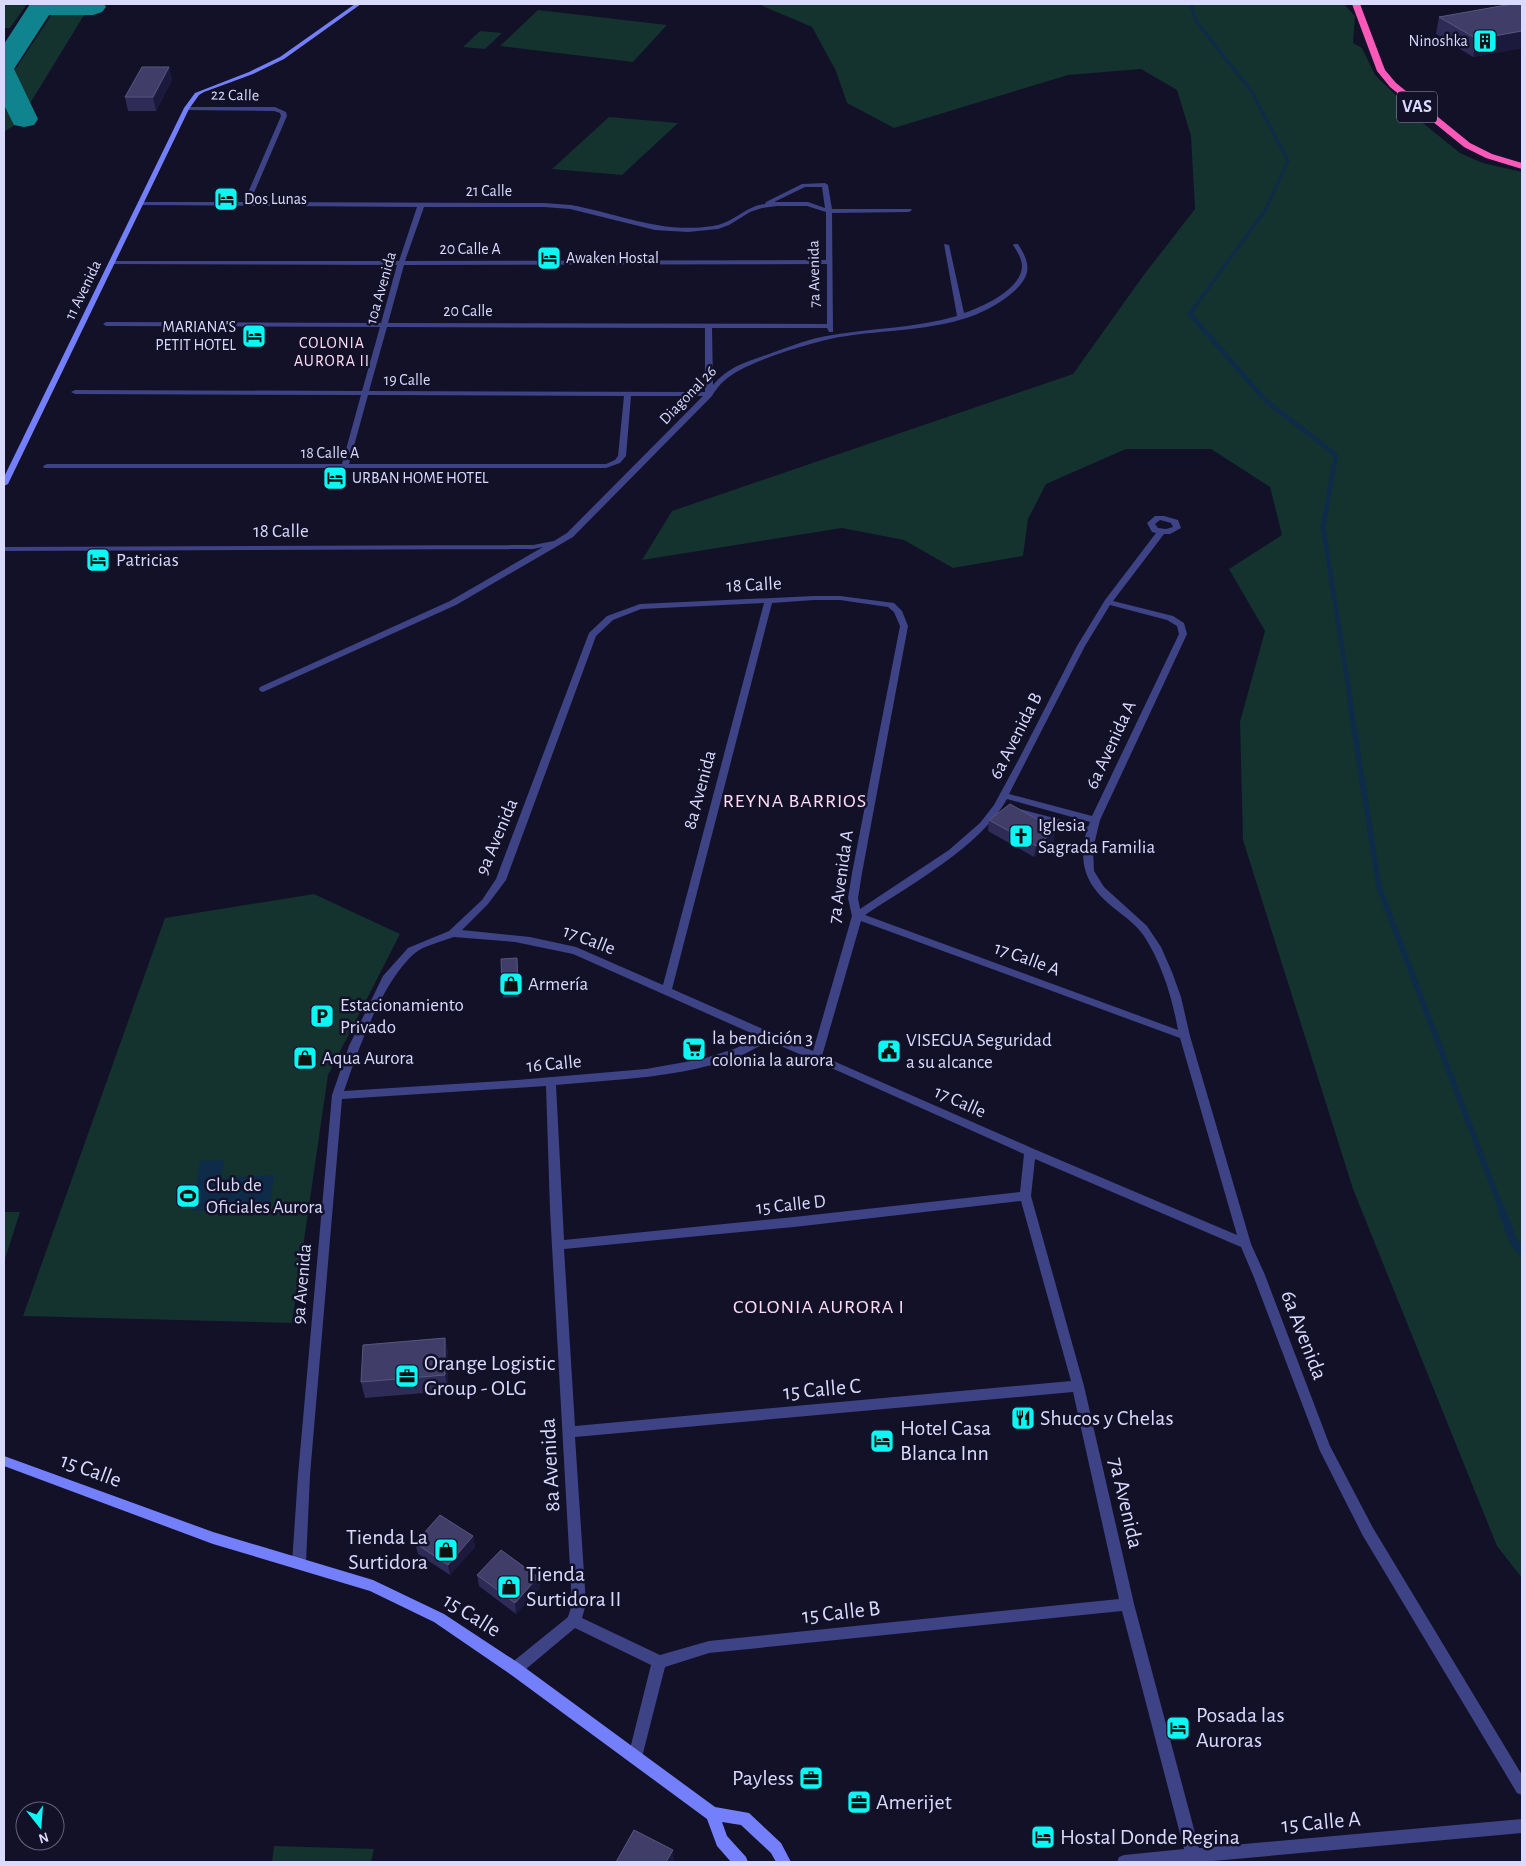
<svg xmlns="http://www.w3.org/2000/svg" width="1526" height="1866" viewBox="0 0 1526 1866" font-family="'Alegreya Sans',sans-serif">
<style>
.green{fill:#14322e}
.water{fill:#0e2b4a}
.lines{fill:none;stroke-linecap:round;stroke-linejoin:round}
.stream-far3{stroke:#0e2b4a;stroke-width:3}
.stream-far2{stroke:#0e2b4a;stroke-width:4.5}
.stream-far1{stroke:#0e2b4a;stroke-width:5.5}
.stream{stroke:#0e2b4a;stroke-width:8}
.taxiway{fill:#0f848e;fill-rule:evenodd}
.street{fill:#3e4386;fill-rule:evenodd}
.secondary{fill:#7480fb;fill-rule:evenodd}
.highway{fill:#fa59b9;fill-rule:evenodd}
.wall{fill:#2e2b56}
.shaded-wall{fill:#1b193c}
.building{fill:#403e68;stroke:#58567f}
.labels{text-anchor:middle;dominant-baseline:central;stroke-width:5;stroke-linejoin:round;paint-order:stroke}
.far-poi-label{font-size:16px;fill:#dadafe;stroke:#121128;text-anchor:start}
.far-street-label{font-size:16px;fill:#dadafe;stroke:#121128}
.far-neighbourhood-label{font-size:16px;letter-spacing:1px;fill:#fedcf5;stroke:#121128}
.shield{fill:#121128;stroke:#9e9ebe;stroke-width:1}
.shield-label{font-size:18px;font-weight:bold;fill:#dadafe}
.street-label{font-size:19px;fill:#dadafe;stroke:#121128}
.poi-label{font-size:19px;fill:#dadafe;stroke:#121128;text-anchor:start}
.neighbourhood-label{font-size:20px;letter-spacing:1px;fill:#fedcf5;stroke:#121128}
.near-street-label{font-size:22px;fill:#dadafe;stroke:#121128}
.near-poi-label{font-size:22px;fill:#dadafe;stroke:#121128;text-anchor:start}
</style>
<rect width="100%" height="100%" fill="#121128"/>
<!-- green -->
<path class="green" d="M4 4H27L10 28H4Z
M758 4H1344L1355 16 1353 43 1362 48 1375 75 1405 104 1403 107 1460 153 1483 163 1522 172V1578L1497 1546 1353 1189 1243 840 1240 722 1265 631 1229 569 1282 535 1270 487 1211 449H1126L1046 484 1028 519 1023 556 953 568 904 540 842 528 642 560 672 511 1073 374 1143 276 1195 209 1191 136 1177 90 1141 69 1068 75 894 128 847 103 836 71 812 27Z
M59 9H81L86 12 29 105 25 106 13 73 54 11Z
M538 10 667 25 633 62 500 46Z
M480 31 502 33 485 49 463 47Z
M4 91 15 125 4 132Z
M609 117 678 123 622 175 552 169Z
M314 894 400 934 328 1075 292 1323 23 1316 165 918Z
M4 1212H20L4 1262Z
M274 1846 374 1849 371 1862H272Z"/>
<!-- water -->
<path class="water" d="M224 1160 221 1178 274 1175 270 1207 192 1211 200 1161Z"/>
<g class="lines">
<!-- stream-far3 -->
<path class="stream-far3" d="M1191 4 1196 21 1252 92 1288 161 1266 209 1194 308"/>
<!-- stream-far2 -->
<path class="stream-far2" d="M1195 307 1190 314 1265 400 1336 455 1323 527 1351 704"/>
<!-- stream-far1 -->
<path class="stream-far1" d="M1350 703 1379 887 1503 1213"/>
<!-- stream -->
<path class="stream" d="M1502 1211 1514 1242 1522 1252"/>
<!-- taxiway -->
<path class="taxiway" d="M30 4H104L106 7 102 12 93 15H49L14 69 38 119 34 125 24 127 14 125 4 105V44Z"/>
<!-- street -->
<path class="street" d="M186 107H275L286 112 287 116 250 202 544 203C553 204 562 204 571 205 621 214 660 234 713 226 732 224 746 206 765 204L766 202 802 184 825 183 828 185 832 209H911L912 210 909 212 832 213 833 332H829L827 328H712L713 385C727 367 748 361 769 354 789 347 810 338 832 335 874 328 916 328 957 316L944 244 949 245 964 313C982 307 1022 289 1022 266 1022 259 1017 251 1013 245L1014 244H1018C1031 264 1032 276 1012 293 961 336 891 326 830 339 804 345 742 363 724 381 719 385 715 391 712 396L573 537 456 605 263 692 260 691 259 689 260 687 450 601 543 547 533 549 4 551V547L533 545 554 541 567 533 703 396H631L626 456 620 463 606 468H44L43 466 47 464H342L361 395 75 394 71 392 75 390 362 391 380 327 106 326 103 324 106 322 381 323 397 265 109 264 108 263 111 261H399L417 207 138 205V203L140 202H244L281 116 280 113 274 111 184 110V108ZM805 187H822L825 208 808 202H774ZM777 206H807L826 212V260L405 261 424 207H544L570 209 655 230 688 232 718 229 729 225 750 212 762 208ZM827 264V324L388 323 404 265ZM387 327 705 328V392L369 391ZM368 395 624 396 618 456 615 460 606 464H349Z
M1155 516H1164L1178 520 1181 528 1170 534H1164L1113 601 1173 616 1184 623 1187 634 1100 820 1093 849 1094 871 1104 887 1147 926 1161 947 1172 972 1181 997 1190 1036 1251 1244 1265 1275 1330 1446 1373 1528 1522 1775V1795L1517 1793 1363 1536 1320 1451 1253 1275 1241 1247 1035 1159 1031 1196 1084 1386 1134 1604 1199 1848 1522 1819V1833L1202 1862H1117L1119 1857 1124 1855 1184 1849 1122 1611 709 1653 665 1667 642 1757 640 1762 635 1764 630 1762 628 1757 651 1665 575 1628 520 1674 515 1675 510 1674 508 1669 510 1664 568 1617 572 1604 550 1210 546 1086 342 1099 310 1475 306 1563 304 1567 299 1569 294 1567 292 1563 298 1475 332 1095 349 1046 383 976 408 948 449 931 482 900 496 879 589 633 607 616 640 604 814 596H840L894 603 902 611 908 626 862 873 858 898 860 909 949 850 980 823 994 805 1020 757 1077 646 1105 600 1156 533 1152 532 1147 523ZM1160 520 1171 523 1173 527 1166 529 1158 528 1155 524ZM814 600H840L888 607 894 612 900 626 852 873 848 898 852 916 813 1051 672 989 772 603ZM764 603 663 985 576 947 530 937 462 930 488 904 506 880 596 636 613 620 641 609ZM1110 605 1167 620 1177 626 1179 634 1092 816 1009 794 1085 646ZM1007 799 1090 822 1088 827 1016 808 1011 811 1013 813 1086 833C1077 870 1090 890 1119 912 1128 919 1137 926 1144 936 1162 964 1172 997 1178 1030L865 915C910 885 980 847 1007 799ZM861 921 1180 1038 1237 1235 1034 1149 822 1056ZM454 937 515 942 573 954 760 1037 734 1049 702 1059 646 1069 517 1080 344 1091C358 1050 382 981 415 953 423 946 443 941 454 937ZM769 1041 811 1059 812 1062H818L1024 1154 1020 1192 794 1217 564 1240 556 1085C618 1079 684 1078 742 1055 751 1051 760 1045 769 1041ZM1021 1201 1071 1381 575 1426 564 1249 794 1227ZM1073 1392 1119 1599 709 1641 660 1655 582 1618 586 1604 575 1437Z"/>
<!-- secondary -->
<path class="secondary" d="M355 4H361L284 59 253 74 204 92 199 95 189 109 8 484 4 486V477L184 108 195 93 249 72 280 57Z
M4 1456 213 1532 373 1580 444 1614 520 1664 715 1807 749 1813 781 1843 791 1862H776L771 1853 741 1825 722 1822 727 1836 746 1857 748 1862H731L717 1846 707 1819 510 1674 434 1622 370 1591 213 1544 4 1466Z"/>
<!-- highway -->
<path class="highway" d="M1352 4H1360L1385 70 1396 83 1470 143 1492 154 1522 163V169L1486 158 1464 147 1390 87 1377 71Z"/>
</g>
<!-- wall -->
<path class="wall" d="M1522 4V48L1473 57 1436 34 1439 17Z
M169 67 172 80 156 111H128L125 97Z
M989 820 1054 841 1034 857 988 831Z
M518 969 519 997 503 998 502 987Z
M445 1338 448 1354V1391L365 1398 361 1382Z
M473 1536 475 1547 450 1575 418 1554 415 1543Z
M477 1575 538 1577 540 1588 516 1614 479 1586Z"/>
<!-- shaded-wall -->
<path class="shaded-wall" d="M1522 31V48L1473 57 1477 39Z
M169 67 172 80 156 111 153 97Z
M1056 830 1054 841 1034 857 1036 846Z
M517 958 518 969 519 997 518 985Z
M445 1338 448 1354V1391L445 1375Z
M473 1536 475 1547 450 1575 448 1565Z
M538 1577 540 1588 516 1614 515 1603Z
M673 1850 674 1862H666Z"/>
<!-- building -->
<path class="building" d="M1512 4H1522V31L1477 39 1439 17Z
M142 67H169L153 97H125Z
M1010 804 1056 830 1036 846 989 820Z
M517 958 518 985 502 987 501 959Z
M445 1338V1375L361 1382 363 1345Z
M440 1515 473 1536 448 1565 415 1543Z
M501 1550 538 1577 515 1603 477 1575Z
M634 1830 673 1850 666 1862H616Z"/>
<!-- icons -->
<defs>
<g id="building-square" transform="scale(1.25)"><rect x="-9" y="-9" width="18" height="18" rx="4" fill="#0cf7f3" stroke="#121128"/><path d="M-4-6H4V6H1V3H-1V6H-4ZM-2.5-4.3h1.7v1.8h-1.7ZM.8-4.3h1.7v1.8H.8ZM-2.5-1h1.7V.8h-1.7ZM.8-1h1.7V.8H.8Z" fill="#111"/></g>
<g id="hotel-square" transform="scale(1.25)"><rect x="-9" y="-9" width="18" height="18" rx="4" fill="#0cf7f3" stroke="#121128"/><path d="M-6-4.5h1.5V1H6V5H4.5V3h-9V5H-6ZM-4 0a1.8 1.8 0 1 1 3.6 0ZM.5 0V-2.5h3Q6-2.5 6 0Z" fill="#111"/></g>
<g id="church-square" transform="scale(1.25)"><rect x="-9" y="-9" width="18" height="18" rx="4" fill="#0cf7f3" stroke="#121128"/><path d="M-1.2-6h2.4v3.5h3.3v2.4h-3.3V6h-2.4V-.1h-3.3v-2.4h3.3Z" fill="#111"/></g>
<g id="shop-square" transform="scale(1.25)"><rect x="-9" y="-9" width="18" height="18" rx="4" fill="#0cf7f3" stroke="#121128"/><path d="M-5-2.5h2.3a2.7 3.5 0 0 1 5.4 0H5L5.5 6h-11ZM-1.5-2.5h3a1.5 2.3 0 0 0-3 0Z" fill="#111"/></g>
<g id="parking-square" transform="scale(1.25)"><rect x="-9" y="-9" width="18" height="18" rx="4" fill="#0cf7f3" stroke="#121128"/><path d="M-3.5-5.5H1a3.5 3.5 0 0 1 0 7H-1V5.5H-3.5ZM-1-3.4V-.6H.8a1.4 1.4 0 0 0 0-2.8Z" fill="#111"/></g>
<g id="supermarket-square" transform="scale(1.25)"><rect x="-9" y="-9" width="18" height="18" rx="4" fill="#0cf7f3" stroke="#121128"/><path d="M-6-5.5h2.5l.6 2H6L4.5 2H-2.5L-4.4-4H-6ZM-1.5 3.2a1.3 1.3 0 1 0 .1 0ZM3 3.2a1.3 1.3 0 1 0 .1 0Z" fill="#111"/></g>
<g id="civic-square" transform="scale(1.25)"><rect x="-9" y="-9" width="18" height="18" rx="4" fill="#0cf7f3" stroke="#121128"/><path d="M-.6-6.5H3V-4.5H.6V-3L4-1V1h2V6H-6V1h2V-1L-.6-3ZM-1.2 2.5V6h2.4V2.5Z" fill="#111"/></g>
<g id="stadium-square" transform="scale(1.25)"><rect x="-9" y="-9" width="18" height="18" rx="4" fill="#0cf7f3" stroke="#121128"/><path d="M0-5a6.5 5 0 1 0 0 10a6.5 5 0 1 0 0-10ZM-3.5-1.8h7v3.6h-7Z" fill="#111"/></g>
<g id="office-square" transform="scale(1.25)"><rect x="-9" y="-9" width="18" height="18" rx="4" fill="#0cf7f3" stroke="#121128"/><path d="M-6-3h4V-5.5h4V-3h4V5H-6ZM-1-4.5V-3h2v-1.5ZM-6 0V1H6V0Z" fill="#111"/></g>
<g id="restaurant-square" transform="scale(1.25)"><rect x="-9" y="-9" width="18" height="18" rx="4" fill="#0cf7f3" stroke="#121128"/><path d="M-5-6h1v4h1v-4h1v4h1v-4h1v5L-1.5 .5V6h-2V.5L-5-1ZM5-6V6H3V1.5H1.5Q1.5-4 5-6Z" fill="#111"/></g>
</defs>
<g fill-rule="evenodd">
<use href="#building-square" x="1485" y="41"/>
<use href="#hotel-square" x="226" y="199"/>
<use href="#hotel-square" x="549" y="258"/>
<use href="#hotel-square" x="254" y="336"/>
<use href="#hotel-square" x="335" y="478"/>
<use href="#hotel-square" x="98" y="560"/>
<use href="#church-square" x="1021" y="836"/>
<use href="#shop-square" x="511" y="984"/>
<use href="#parking-square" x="322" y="1016"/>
<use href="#supermarket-square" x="694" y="1049"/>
<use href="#civic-square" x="889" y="1051"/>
<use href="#shop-square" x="305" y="1058"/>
<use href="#stadium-square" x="188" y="1196"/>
<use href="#office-square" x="407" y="1376"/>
<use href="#restaurant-square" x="1023" y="1418"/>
<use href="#hotel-square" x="882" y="1441"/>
<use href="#shop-square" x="446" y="1550"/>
<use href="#shop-square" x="509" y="1587"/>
<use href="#hotel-square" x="1178" y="1728"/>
<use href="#office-square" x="811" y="1778"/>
<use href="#office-square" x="859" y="1802"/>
<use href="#hotel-square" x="1043" y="1837"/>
</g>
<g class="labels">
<!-- far-poi labels -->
<g class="far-poi-label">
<text x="1468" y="41" text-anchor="end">Ninoshka</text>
<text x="244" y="199">Dos Lunas</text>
<text x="566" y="258">Awaken Hostal</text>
<text x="236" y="327" text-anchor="end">MARIANA'S<tspan x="236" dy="18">PETIT HOTEL</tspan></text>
<text x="352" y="478">URBAN HOME HOTEL</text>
</g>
<!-- far-street labels -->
<g class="far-street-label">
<text transform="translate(235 95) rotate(1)">22 Calle</text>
<text x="489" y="191">21 Calle</text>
<text x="470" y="249">20 Calle A</text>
<text transform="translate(814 274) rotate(-91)">7a Avenida</text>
<text transform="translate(381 288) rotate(-74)">10a Avenida</text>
<text transform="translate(83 290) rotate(-64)">11 Avenida</text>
<text x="468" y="311">20 Calle</text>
<text x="407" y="380">19 Calle</text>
<text transform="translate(688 395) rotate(-46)">Diagonal 26</text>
<text x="330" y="453">18 Calle A</text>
</g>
<!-- far-neighbourhood labels -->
<g class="far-neighbourhood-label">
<text x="332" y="343">COLONIA<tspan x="332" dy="18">AURORA II</tspan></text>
</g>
<!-- shield labels -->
<rect class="shield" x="1397" y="91.5" width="40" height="31" rx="4"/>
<g class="shield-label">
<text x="1417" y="107">VAS</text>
</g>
<!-- street labels -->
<g class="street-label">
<text x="281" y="531">18 Calle</text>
<text transform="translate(754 585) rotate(-3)">18 Calle</text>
<text transform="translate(1016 736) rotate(-63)">6a Avenida B</text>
<text transform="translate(1111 745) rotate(-65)">6a Avenida A</text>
<text transform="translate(700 790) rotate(-75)">8a Avenida</text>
<text transform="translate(497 837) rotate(-67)">9a Avenida</text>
<text transform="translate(841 877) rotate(-82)">7a Avenida A</text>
<text transform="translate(589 940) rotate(21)">17 Calle</text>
<text transform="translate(1027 959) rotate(20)">17 Calle A</text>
<text transform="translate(554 1064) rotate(-5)">16 Calle</text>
<text transform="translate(960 1102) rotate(24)">17 Calle</text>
<text transform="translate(791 1205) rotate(-6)">15 Calle D</text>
<text transform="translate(302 1284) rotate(-85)">9a Avenida</text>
</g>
<!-- poi labels -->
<g class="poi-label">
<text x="116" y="560">Patricias</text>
<text x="1038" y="825">Iglesia<tspan x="1038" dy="22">Sagrada Familia</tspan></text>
<text x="528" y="984">Armería</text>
<text x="340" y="1005">Estacionamiento<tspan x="340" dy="22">Privado</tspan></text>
<text x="712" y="1038">la bendición 3<tspan x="712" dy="22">colonia la aurora</tspan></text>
<text x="906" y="1040">VISEGUA Seguridad<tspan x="906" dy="22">a su alcance</tspan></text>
<text x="322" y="1058">Aqua Aurora</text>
<text x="206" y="1185">Club de<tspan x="206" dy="22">Oficiales Aurora</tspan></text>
</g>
<!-- neighbourhood labels -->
<g class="neighbourhood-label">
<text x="795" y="801">REYNA BARRIOS</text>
<text x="819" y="1307">COLONIA AURORA I</text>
</g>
<!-- near-street labels -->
<g class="near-street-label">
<text transform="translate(1304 1335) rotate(69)">6a Avenida</text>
<text transform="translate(822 1389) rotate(-5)">15 Calle C</text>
<text transform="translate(550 1465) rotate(-93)">8a Avenida</text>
<text transform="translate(91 1470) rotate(20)">15 Calle</text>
<text transform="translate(1126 1503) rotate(77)">7a Avenida</text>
<text transform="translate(841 1612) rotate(-6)">15 Calle B</text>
<text transform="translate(472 1615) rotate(32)">15 Calle</text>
<text transform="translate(1321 1822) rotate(-5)">15 Calle A</text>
</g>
<!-- near-poi labels -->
<g class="near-poi-label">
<text x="424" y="1363">Orange Logistic<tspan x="424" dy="25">Group - OLG</tspan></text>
<text x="1040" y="1418">Shucos y Chelas</text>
<text x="900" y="1428">Hotel Casa<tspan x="900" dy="25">Blanca Inn</tspan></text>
<text x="428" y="1537" text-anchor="end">Tienda La<tspan x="428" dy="25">Surtidora</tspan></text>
<text x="526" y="1574">Tienda<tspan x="526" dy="25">Surtidora II</tspan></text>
<text x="1196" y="1715">Posada las<tspan x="1196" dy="25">Auroras</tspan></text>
<text x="794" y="1778" text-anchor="end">Payless</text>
<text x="876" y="1802">Amerijet</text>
<text x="1060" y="1837">Hostal Donde Regina</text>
</g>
</g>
<!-- border -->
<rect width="1526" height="1866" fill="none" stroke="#dadafe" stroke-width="10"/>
<!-- north arrow -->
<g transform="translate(40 1826) rotate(163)"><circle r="24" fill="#121128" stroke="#62617e"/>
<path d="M0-4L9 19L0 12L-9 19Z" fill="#0cf7f3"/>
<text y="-8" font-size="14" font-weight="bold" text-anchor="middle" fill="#dadafe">N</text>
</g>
</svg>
